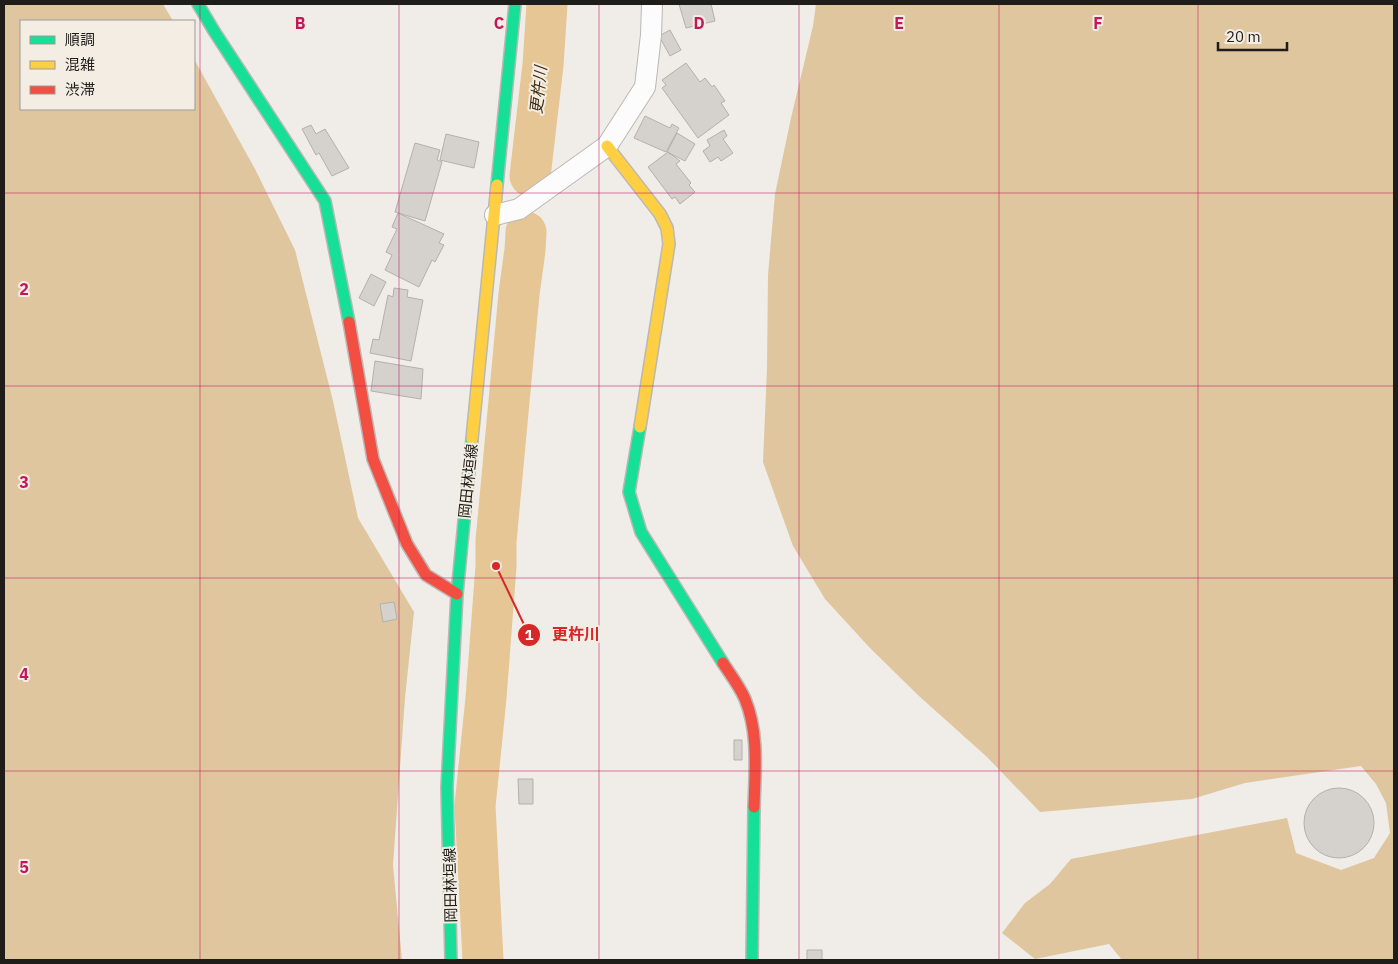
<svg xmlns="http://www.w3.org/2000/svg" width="1398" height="964" viewBox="0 0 1398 964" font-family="'IBM Plex Sans','Noto Sans JP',sans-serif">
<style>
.forest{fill:#dfc69e}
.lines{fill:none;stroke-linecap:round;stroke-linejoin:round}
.river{stroke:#e6c694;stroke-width:41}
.building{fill:#d5d2ce;stroke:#b3b1ad}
.street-casing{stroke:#bab8b4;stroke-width:22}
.fast-casing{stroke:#bab8b4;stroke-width:14}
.slow-casing{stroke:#bab8b4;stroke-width:14}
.jam-casing{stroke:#bab8b4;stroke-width:14}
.street{stroke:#fdfcfc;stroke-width:20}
.fast{stroke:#16e098;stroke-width:11}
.slow{stroke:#ffcf43;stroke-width:11}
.jam{stroke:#f24e42;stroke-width:11}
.grid{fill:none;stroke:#c2185b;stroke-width:1;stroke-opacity:0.55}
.labels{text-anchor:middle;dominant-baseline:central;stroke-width:4;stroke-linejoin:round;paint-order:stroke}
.street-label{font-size:15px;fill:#1f1d19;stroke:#f3ede4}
.water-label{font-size:16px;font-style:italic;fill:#3f2d0e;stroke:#f3ede4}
.grid-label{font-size:16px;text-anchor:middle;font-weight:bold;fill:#c2185b;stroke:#f3ede4;stroke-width:4;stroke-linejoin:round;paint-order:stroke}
.leader{fill:none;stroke:#d62828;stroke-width:2}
.callout-dot{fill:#d62828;stroke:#f3ede4;stroke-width:2}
.mark-label{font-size:15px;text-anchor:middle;font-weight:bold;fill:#fff}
.callout-label{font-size:16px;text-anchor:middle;font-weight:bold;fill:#d62828;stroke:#f3ede4;stroke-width:4;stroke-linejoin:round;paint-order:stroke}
</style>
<rect width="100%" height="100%" fill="#f0ece8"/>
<!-- forest -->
<path class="forest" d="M4 4H163L173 21H21V109H194V59L255 169 295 250 333 401 358 518 414 612 405 698 393 865 402 960H4Z
M816 4H1394V960H1122L1109 944 1035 959 1002 933 1025 903 1050 884 1071 859 1287 818 1296 853 1341 870 1374 858 1390 833 1386 803 1376 784 1361 766 1245 783 1192 799 1040 812 987 757 919 696 870 648 825 599 793 546 763 462 767 368 768 275 775 194 791 118 813 26Z"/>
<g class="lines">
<!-- river -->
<path class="river" d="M530 176 543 65 547 4
M483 960 475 806 486 698 496 566V541L519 294 525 250 526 232"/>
</g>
<!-- building -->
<path class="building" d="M679 4H711L715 21 686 28Z
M670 30 681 50 670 56 659 36Z
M686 63 700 82 705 78 712 87 714 85 725 101 721 103 729 115 698 138 662 88 666 85 662 80Z
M645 116 670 128 672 124 679 128 666 152 634 138Z
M311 125 316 134 325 129 349 168 332 176 319 153 316 155 302 129Z
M724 130 727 136 723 139 733 153 721 161 718 157 710 162 703 151 710 146 707 140Z
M677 133 695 144 685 161 667 152Z
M446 134 479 142 474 168 440 160Z
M415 143 440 150 437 160 442 162 425 221 395 212Z
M668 152 680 161 676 164 691 183 689 185 695 192 680 204 675 197 672 199 648 167Z
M398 213 444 234 439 243 444 245 435 262 432 260 419 287 385 270 392 255 386 252 397 229 392 227Z
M371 274 386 282 374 306 359 298Z
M394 288 408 290 407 297 423 300 411 361 370 353 373 339 379 340 388 295 393 297Z
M375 361 423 369 421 399 371 391Z
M394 602 397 619 383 622 380 604Z
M734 740H742V760H734Z
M518 779H533V804H519Z
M1304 823a35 35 0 1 1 70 0a35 35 0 1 1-70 0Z
M807 950H822V960H807Z"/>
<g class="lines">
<!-- street casing -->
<g class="street-casing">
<path id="street" d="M495 215 519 209 607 146 645 87 651 35 652 4"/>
</g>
<!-- fast casing -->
<g class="fast-casing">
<path id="fast" d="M198 4 214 31 325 201 349 322
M497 185 515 4
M640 427 629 492 641 532 723 663
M451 960 447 787 457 594 472 439
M752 960 754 807"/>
</g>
<!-- slow casing -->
<g class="slow-casing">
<path id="slow" d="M607 146 660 214 667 228 669 244 640 427
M472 439 497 185"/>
</g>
<!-- jam casing -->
<g class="jam-casing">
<path id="jam" d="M349 322 373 459 407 544 426 575 457 594
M723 663C730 674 740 687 745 699 759 733 755 771 754 807"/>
</g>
<!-- street -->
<use href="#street" class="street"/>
<!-- fast -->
<use href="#fast" class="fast"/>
<!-- slow -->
<use href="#slow" class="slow"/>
<!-- jam -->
<use href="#jam" class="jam"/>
</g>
<!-- grid -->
<path class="grid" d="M200 4V960M399 4V960M599 4V960M799 4V960M999 4V960M1198 4V960M4 193H1394M4 386H1394M4 578H1394M4 771H1394"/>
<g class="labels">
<!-- street labels -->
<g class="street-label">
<text transform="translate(468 481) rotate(-84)">岡田林垣線</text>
<text transform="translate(450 885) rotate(-91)">岡田林垣線</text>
</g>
<!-- water labels -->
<g class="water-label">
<text transform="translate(538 90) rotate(-84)">更杵川</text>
</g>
</g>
<g class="grid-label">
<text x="300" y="29">B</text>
<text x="499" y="29">C</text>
<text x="699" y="29">D</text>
<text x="899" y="29">E</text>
<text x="1098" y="29">F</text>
<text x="24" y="295">2</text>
<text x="24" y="488">3</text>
<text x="24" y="680">4</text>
<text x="24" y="873">5</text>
</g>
<!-- callouts -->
<path class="leader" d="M496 566L529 635"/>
<g class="callout-dot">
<circle cx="496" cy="566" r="5"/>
<circle cx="529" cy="635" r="12"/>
</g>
<g class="mark-label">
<text x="529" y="640">1</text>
</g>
<g class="callout-label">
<text x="576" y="640">更杵川</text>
</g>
<!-- border -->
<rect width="1398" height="964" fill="none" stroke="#1f1d19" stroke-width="10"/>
<!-- legend -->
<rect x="20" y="20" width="175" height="90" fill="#f3ede4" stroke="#9e9a93"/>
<rect x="30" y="36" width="25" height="8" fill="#16e098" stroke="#9e9a93"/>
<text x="65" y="45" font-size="15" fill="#1f1d19">順調</text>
<rect x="30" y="61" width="25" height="8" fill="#ffcf43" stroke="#9e9a93"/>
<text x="65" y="70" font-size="15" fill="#1f1d19">混雑</text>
<rect x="30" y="86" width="25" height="8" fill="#f24e42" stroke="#9e9a93"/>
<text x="65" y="95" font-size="15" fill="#1f1d19">渋滞</text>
<!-- scale -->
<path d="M1218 42v8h69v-8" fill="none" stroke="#1f1d19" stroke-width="2.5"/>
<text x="1226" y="42" font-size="15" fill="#1f1d19" stroke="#f3ede4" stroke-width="4" paint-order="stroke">20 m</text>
</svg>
